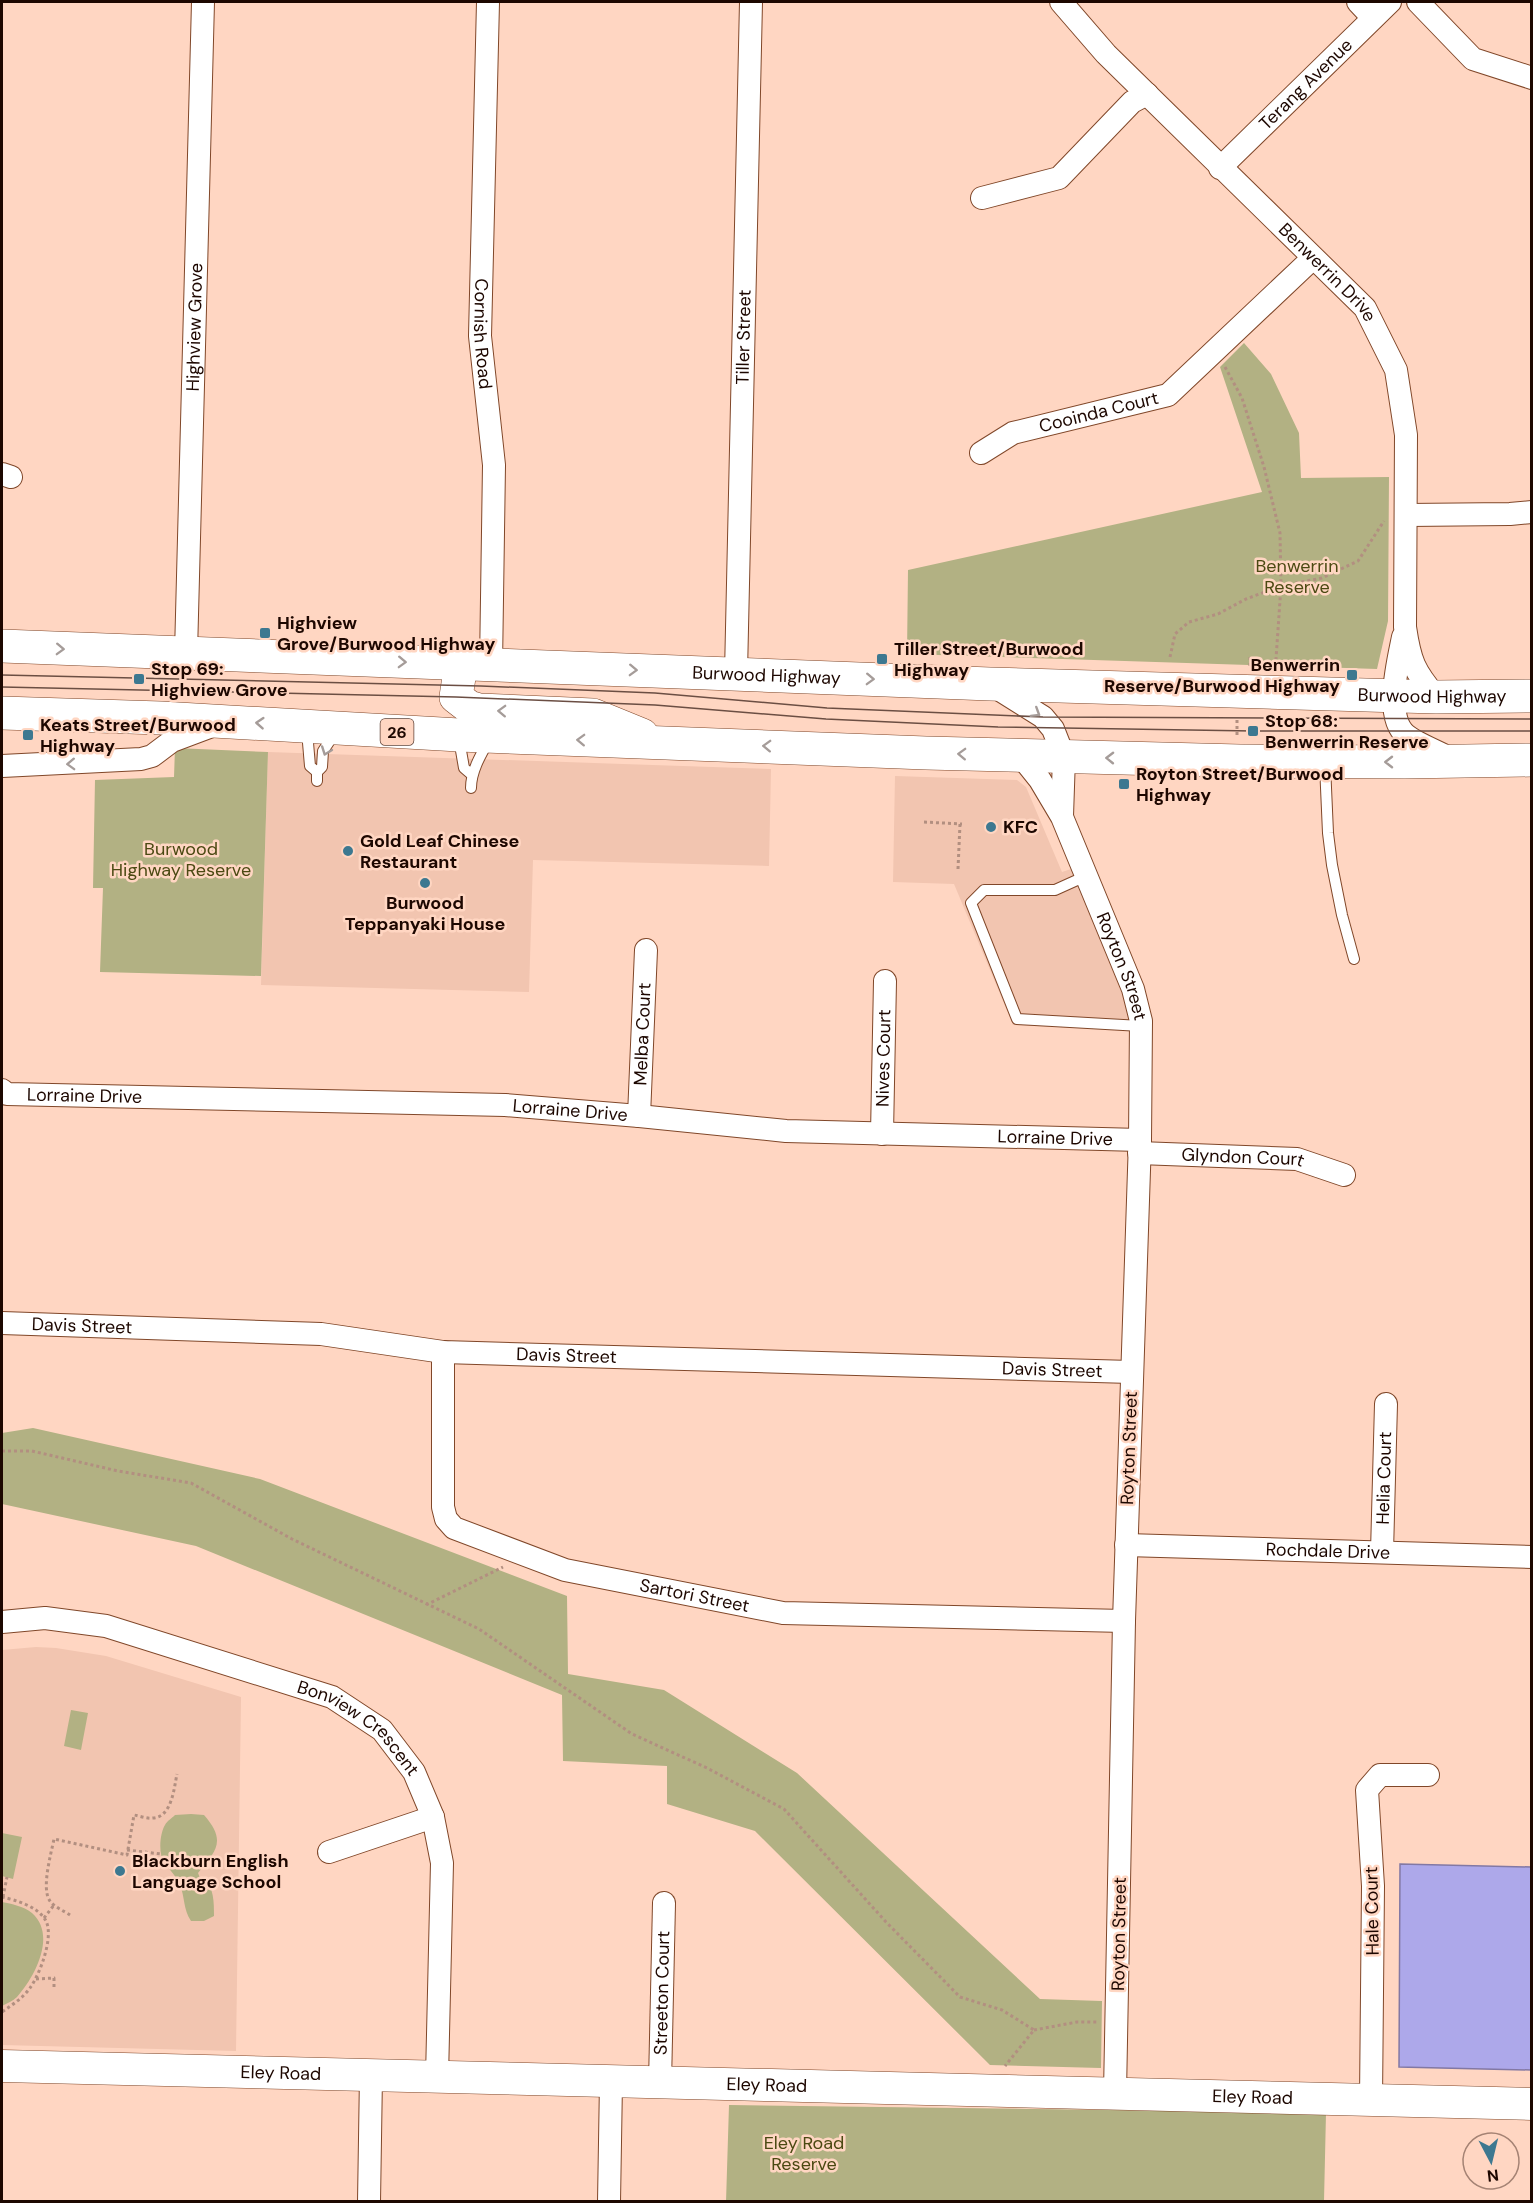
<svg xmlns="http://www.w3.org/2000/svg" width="1533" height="2203" viewBox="0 0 1533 2203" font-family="'DM Sans',sans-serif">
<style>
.built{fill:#f2c5b0}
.green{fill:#b2b183}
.water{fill:#ada8ea;stroke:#8278a4;stroke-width:1.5}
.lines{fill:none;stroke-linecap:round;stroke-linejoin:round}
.service-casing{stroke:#804729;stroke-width:12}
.minor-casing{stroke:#804729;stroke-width:24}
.secondary-casing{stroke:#804729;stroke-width:33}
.trunk-casing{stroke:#804729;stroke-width:34}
.path{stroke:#b28f80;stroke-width:3;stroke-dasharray:3 3;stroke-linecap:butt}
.service{stroke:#fff;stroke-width:10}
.minor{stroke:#fff;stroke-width:22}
.secondary{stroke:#fff;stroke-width:32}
.trunk{stroke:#fff;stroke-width:33}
.tram{stroke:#6b4e43;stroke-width:1.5}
.oneway{stroke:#a59c99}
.poi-dot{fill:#3d7890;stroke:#ffd6c2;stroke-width:2}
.labels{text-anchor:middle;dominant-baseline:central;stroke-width:5;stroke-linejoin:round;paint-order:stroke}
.shield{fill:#ffd6c2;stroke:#61453a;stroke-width:1.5}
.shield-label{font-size:16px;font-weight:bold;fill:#1d0700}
.street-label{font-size:18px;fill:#1d0700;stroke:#ffd6c2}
.park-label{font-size:18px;fill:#4b4912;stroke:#ffd6c2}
.poi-label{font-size:18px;font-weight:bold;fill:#1d0700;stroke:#ffd6c2;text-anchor:start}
</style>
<rect width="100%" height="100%" fill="#ffd6c2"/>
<!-- built -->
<path class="built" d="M268 752 771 769 769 866 533 860 529 992 261 985Z
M895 776 1017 780 1026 787 1062 872 1071 869 1129 1010 1132 1030 1013 1025 954 884 893 882Z
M36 1647 56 1648 106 1656 241 1697 236 2051 2 2045V1650Z"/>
<!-- green -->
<path class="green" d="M1244 343 1271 374 1299 433 1301 478 1389 477 1388 621 1377 669 907 654 908 570 1262 492 1220 367Z
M175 748 268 752 261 976 100 972 103 888H93L95 780 174 777Z
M33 1428 260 1479 567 1596 568 1674 664 1690 797 1773 1040 1999 1102 2001 1101 2068 990 2065 755 1831 667 1804V1766L563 1761 562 1695 196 1546 2 1504V1433Z
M71 1710 88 1713 81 1750 64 1746Z
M191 1814 204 1815C227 1841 216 1851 198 1873L200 1878H204C214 1888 214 1902 214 1916L204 1921H191C183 1909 185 1897 180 1885 176 1876 169 1869 164 1862 158 1853 160 1833 165 1825 167 1821 172 1818 175 1815Z
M2 1833 22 1837 13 1879 2 1876Z
M2 1902C12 1904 23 1906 32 1913 57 1935 35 1977 17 1997 13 2001 7 2003 2 2006Z
M729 2105 1326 2113 1324 2201 726 2202Z"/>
<!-- water -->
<path class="water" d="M1400 1864 1531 1867V2070L1399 2067Z"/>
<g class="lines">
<!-- service casing -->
<g class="service-casing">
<path id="service" d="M307 731 310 766 317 772
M459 739 464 768 471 774
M1325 765 1328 833 1332 865 1342 915 1354 959
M317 781V772L322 767 323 751 335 733
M471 788C471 772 480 756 488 742
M1086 876 1055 890H984L971 903 1017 1019 1141 1026"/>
</g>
<!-- minor casing -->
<g class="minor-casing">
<g id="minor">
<path id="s1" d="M488 2 480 336 494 465 491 665"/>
<path id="s2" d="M1061 2 1106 54 1365 308 1396 370 1406 435 1405 627C1410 661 1414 671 1436 697"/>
<path d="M1358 2 1373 18"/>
<path d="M1418 2 1473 59 1532 78"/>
<path id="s3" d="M1220 168 1390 2"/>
<path d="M982 198 1059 178 1132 102 1147 94"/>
<path id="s4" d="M981 453 1013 433 1168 395 1313 258"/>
<path d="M2 474 11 477"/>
<path d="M1407 515 1510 514 1532 512"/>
<path d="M1403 637C1398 662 1384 717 1406 735 1415 743 1439 752 1451 759"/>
<path id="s5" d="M186 653 203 2"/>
<path id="s6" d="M736 673 751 2"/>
<path d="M992 685 1043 717 1053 729 1064 757 1062 816"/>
<path id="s7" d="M1020 755 1040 780 1062 817 1133 989 1141 1021 1140 1140 1124 1621 1115 2093"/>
<path d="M2 766 141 759 152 756 172 741 212 726"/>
<path id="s8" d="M2 1090 7 1094 505 1105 639 1116 786 1131 1140 1140"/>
<path id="s9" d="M639 1116 646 950"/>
<path id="s10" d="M882 1134 885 981"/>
<path id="s11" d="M1139 1153 1297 1159 1344 1175"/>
<path id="s12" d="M2 1323 321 1334 443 1352 1131 1372"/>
<path id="s13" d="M443 1352V1507L446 1519 454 1528 565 1570 783 1613 1124 1621"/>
<path id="s14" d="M1126 1545 1532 1557"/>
<path id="s15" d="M1382 1552 1386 1404"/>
<path id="s16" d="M2 1622 45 1618 106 1626 332 1697 382 1730 414 1772 433 1817 442 1863 437 2077"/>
<path d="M329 1852 433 1817"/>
<path id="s17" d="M660 2083 664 1903"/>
<path d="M1371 2100 1373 1886 1367 1790 1380 1775H1428"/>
<path d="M369 2202 371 2075"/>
<path d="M609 2202 611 2082"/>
</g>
</g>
<!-- secondary casing -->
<g class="secondary-casing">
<g id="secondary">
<path id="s18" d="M2 2066 1532 2104"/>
</g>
</g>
<!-- trunk casing -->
<g class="trunk-casing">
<g id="trunk">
<path id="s19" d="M2 646 990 684 1436 697 1532 696"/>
<path d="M461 664 456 697 469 707 479 710 593 715 642 735"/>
<path d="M2 713 161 718 459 735 926 753 1240 761 1405 762 1532 760"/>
</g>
</g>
<!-- path -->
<path class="path" d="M1225 367 1242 398 1264 467 1280 533 1281 586 1276 659
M1170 657 1175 634 1189 622 1218 614 1246 599 1281 586 1322 578 1358 561 1384 521
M1250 666V657
M1237 735V717
M924 822 962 824
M958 869 960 824
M2 1451H32L118 1471 191 1483 292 1539 479 1629 632 1734 707 1768 784 1809 886 1922 960 1997 1002 2010 1034 2030 1005 2066
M426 1605 503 1567
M127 1850 161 1854
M2 1897C16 1900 39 1907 46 1921 54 1937 40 1974 30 1988 23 1998 12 2005 2 2012
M3 1897 7 1877
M70 1915C64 1911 54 1907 50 1901 41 1889 51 1854 54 1839L127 1855 134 1815C140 1816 147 1819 153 1818 172 1817 174 1788 177 1774
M44 1918 54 1905
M36 1979 54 1978V1987
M1034 2030 1077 2022H1097"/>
<!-- service -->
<use href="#service" class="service"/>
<!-- minor -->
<use href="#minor" class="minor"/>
<!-- secondary -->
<use href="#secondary" class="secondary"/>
<!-- trunk -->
<use href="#trunk" class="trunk"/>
<!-- tram -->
<path class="tram" d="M2 675 481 686 655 693 827 708 1043 717 1532 719
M2 687 456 697 655 705 826 719 998 727 1253 731H1532"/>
</g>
<!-- one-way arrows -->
<defs><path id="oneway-chevron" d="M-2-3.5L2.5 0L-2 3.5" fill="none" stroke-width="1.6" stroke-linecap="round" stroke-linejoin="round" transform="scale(1.5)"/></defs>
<g class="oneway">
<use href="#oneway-chevron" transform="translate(60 649) rotate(2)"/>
<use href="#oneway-chevron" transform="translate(402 662) rotate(2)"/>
<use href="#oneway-chevron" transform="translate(633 670) rotate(2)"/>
<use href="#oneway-chevron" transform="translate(870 679) rotate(2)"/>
<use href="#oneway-chevron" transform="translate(502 711) rotate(-178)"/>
<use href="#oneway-chevron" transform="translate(1036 713) rotate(32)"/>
<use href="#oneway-chevron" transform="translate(260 723) rotate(-176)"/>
<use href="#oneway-chevron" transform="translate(581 740) rotate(-178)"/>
<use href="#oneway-chevron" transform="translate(767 746) rotate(-178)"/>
<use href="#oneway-chevron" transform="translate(326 751) rotate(110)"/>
<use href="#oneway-chevron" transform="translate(962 754) rotate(-178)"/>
<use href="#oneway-chevron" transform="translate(1110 758) rotate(-179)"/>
<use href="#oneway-chevron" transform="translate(1389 762) rotate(-180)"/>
<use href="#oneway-chevron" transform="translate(71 764) rotate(178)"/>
</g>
<!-- markers -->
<g class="poi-dot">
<rect x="259" y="627" width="12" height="12" rx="3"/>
<rect x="876" y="653" width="12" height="12" rx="3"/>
<rect x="1346" y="669" width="12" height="12" rx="3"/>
<rect x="133" y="673" width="12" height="12" rx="3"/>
<rect x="1247" y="725" width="12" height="12" rx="3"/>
<rect x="22" y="729" width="12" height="12" rx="3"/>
<rect x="1118" y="778" width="12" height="12" rx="3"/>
<circle cx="991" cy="827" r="6"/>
<circle cx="348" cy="851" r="6"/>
<circle cx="425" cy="883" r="6"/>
<circle cx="120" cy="1871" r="6"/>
</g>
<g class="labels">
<!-- shield labels -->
<rect class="shield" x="380.5" y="719" width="33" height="26" rx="4.5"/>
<g class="shield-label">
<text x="397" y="732">26</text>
</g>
<!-- street labels -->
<g class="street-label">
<text stroke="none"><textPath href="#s3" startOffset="120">Terang Avenue</textPath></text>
<text stroke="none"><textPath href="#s2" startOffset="380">Benwerrin Drive</textPath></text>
<text stroke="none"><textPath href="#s5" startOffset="326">Highview Grove</textPath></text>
<text stroke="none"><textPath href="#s1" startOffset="332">Cornish Road</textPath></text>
<text stroke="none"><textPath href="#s6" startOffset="336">Tiller Street</textPath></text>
<text stroke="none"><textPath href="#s4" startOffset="126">Cooinda Court</textPath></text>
<text stroke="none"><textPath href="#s19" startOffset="765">Burwood Highway</textPath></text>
<text stroke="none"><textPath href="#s19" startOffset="1431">Burwood Highway</textPath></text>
<text stroke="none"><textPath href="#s7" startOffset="236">Royton Street</textPath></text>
<text stroke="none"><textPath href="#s9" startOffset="82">Melba Court</textPath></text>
<text stroke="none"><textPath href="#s10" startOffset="76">Nives Court</textPath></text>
<text stroke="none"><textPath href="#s8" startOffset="84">Lorraine Drive</textPath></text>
<text stroke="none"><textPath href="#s8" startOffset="570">Lorraine Drive</textPath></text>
<text stroke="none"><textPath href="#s8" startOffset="1056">Lorraine Drive</textPath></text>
<text stroke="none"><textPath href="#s11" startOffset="104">Glyndon Court</textPath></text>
<text stroke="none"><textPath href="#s12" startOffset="80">Davis Street</textPath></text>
<text stroke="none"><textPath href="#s12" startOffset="566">Davis Street</textPath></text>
<text stroke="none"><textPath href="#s12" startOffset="1052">Davis Street</textPath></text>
<text transform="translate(1129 1448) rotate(-88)">Royton Street</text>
<text stroke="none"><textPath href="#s15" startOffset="74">Helia Court</textPath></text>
<text stroke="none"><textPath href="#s14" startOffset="202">Rochdale Drive</textPath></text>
<text stroke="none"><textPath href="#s13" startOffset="430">Sartori Street</textPath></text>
<text stroke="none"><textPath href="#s16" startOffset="381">Bonview Crescent</textPath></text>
<text transform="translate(1372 1911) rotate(-91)">Hale Court</text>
<text transform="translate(1119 1934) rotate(-89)">Royton Street</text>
<text stroke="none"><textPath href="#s17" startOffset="90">Streeton Court</textPath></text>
<text stroke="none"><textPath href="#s18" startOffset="279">Eley Road</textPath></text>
<text stroke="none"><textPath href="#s18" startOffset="765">Eley Road</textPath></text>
<text stroke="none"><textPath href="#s18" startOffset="1251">Eley Road</textPath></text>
</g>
<!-- park labels -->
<g class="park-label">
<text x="1297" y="566">Benwerrin<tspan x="1297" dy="21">Reserve</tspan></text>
<text x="181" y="849">Burwood<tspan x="181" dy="21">Highway Reserve</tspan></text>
<text x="804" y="2143">Eley Road<tspan x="804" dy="21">Reserve</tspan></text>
</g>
<!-- poi labels -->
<g class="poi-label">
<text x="277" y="623">Highview<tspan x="277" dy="21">Grove/Burwood Highway</tspan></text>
<text x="894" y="649">Tiller Street/Burwood<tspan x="894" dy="21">Highway</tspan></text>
<text x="1340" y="665" text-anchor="end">Benwerrin<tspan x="1340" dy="21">Reserve/Burwood Highway</tspan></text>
<text x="151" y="669">Stop 69:<tspan x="151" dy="21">Highview Grove</tspan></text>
<text x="1265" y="721">Stop 68:<tspan x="1265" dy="21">Benwerrin Reserve</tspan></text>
<text x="40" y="725">Keats Street/Burwood<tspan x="40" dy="21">Highway</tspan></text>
<text x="1136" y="774">Royton Street/Burwood<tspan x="1136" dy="21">Highway</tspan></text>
<text x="1003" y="827">KFC</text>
<text x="360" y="841">Gold Leaf Chinese<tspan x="360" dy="21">Restaurant</tspan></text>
<text x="425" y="903" text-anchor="middle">Burwood<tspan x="425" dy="21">Teppanyaki House</tspan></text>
<text x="132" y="1861">Blackburn English<tspan x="132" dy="21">Language School</tspan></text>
</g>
</g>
<!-- border -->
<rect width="1533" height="2203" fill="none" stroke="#1d0700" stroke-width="6"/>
<!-- north arrow -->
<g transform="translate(1491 2161) rotate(173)"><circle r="28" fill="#ffd6c2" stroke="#a58374" stroke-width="1.5"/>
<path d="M0-4.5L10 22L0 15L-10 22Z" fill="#3d7890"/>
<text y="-9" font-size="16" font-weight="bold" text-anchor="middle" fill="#1d0700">N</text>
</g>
</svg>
